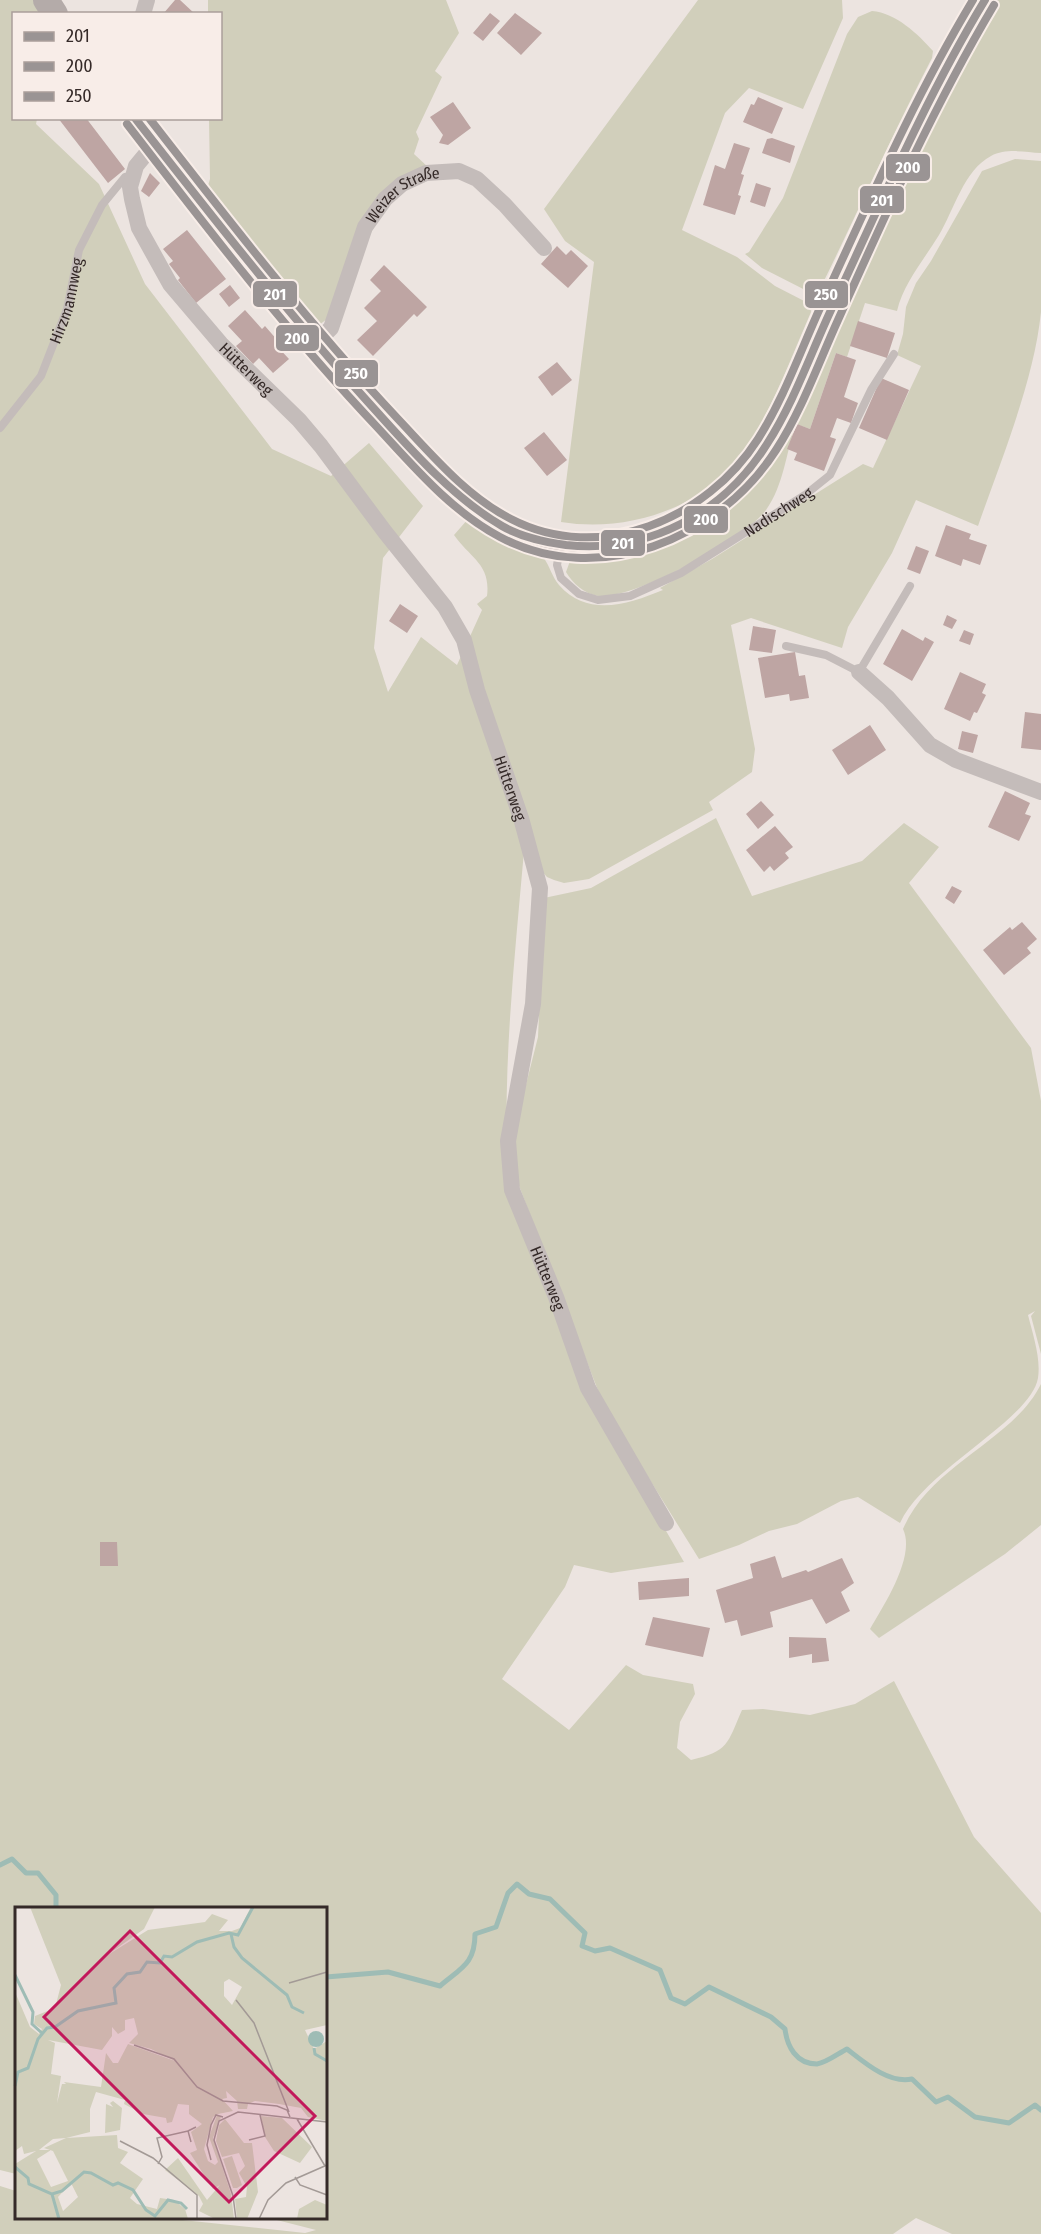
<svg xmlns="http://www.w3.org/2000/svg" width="1041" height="2234" viewBox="0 0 1041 2234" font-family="'Fira Sans Condensed',sans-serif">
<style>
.green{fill:#d1cfbb}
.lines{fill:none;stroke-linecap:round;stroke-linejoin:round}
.stream{stroke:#9ebcb5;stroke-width:5}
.building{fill:#bea5a3}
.service{stroke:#c4bcba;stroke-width:8}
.minor{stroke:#c4bcba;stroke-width:16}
.primary{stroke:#b4aba9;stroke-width:26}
.bus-1-casing{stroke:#f8ede8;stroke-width:12}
.bus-2-casing{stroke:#f8ede8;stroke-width:12}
.bus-3-casing{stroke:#f8ede8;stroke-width:12}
.bus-1{stroke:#9a9494;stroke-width:8}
.bus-2{stroke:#9a9494;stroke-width:8}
.bus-3{stroke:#9a9494;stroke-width:8}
.labels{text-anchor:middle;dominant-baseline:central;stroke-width:6;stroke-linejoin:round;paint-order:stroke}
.street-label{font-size:16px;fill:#352a28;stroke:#f8ede8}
.inset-river{fill:none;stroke:#9ebcb5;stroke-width:3}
.inset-road{fill:none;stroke:#a39a96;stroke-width:1.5}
.view{fill:#c2185b;fill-opacity:0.15;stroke:#c2185b;stroke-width:3}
.inset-edge{fill:none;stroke:#352a28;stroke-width:3}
.line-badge{stroke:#f8ede8;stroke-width:2}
.badge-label{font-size:16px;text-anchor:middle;font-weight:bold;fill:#fff}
</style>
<rect width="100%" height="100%" fill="#ece4e0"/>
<!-- green -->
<path class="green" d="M0 0H34L39 13 14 14V118L37 119 36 124 99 184 145 284 272 449 331 476 369 443 423 506 383 558 374 648 388 692 421 637 457 665 482 610 477 604 487 596C491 564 470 558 454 535L468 519 516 547 543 557C550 566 552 577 559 585 588 618 629 604 663 590L660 588 712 559 863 464 873 468 921 366 897 355 903 334 906 307 916 283 931 261 982 171 1015 159 1041 161C1041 210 1041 262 1041 312 1034 381 1001 460 978 526L916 500 892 553 848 627 842 648 751 618 731 625 755 749 752 772 709 802 713 810 589 879 564 883 554 880 547 877 524 851C514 965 501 1080 509 1194L643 1491 684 1562 611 1573 574 1565 565 1587 502 1679 569 1730 626 1665 643 1675 693 1684 695 1694 680 1722 677 1748 691 1760C729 1751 727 1744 742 1710L763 1709 810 1715 855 1704 894 1681 974 1837 1041 1913V2234H952L916 2218 893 2234H0V2186L16 2191V2218H164L305 2233 316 2230 269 2218H326V1908H16V2174L0 2170Z
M208 0H446L459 33 435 71 442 77 416 132 419 139 414 154 428 167 399 178 327 319 319 325 207 189 210 179 209 119 220 118V14L208 13Z
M698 0H842L843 18 803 109 749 88 725 113 682 230 737 257 775 286 810 304 811 312C790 360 768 422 735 463 693 512 623 532 561 522L594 262 565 241 544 209Z
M998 0H1041V153C1025 152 1006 148 991 156 964 170 954 210 939 235 924 260 904 282 897 311L865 303 847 357 836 353 810 429 796 424C786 452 784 485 766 510 745 539 634 600 598 596 585 594 572 583 566 572L570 561 718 514Z
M872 11C896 13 918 34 933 51L932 58C892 135 857 214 819 291L813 294 762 268 745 254 749 252 783 198 847 34 858 17Z
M716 818 752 896 862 861 904 823 939 847 909 883 1031 1048 1041 1101V1354L1031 1316 1035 1311 1028 1315C1033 1335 1041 1358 1038 1378 1031 1420 924 1470 900 1523L858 1497 841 1501 797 1524 769 1531 739 1545 699 1559 604 1406 516 1178 512 1140 538 1037 544 898 591 888Z
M1041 1384V1525L1005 1554 879 1638 870 1629C884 1605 916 1556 903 1529 931 1464 1013 1441 1041 1384Z"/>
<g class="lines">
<!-- stream -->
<path class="stream" d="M0 1865 12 1859 26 1873H38L56 1895V1908
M326 1977 388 1972 440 1986C461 1968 475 1964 475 1934L496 1927 508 1893 517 1884 529 1894 550 1899 585 1933 582 1946 595 1951 610 1948 660 1970 671 1998 685 2004 709 1987 771 2017 785 2029C787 2046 796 2064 817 2064 826 2063 839 2053 847 2049 865 2063 889 2084 912 2079L936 2102 948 2097 975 2117 1009 2123 1035 2105 1041 2110"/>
</g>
<!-- building -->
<path class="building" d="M175 0H180L195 14H163Z
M490 13 500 21 483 41 473 33Z
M515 13 542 33 521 55 497 33Z
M758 97 783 108 772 134 743 122 751 104 754 105Z
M453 102 471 128 448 145 439 143 443 135 430 117Z
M58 118H86L125 169 108 183Z
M772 138 795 146 790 163 762 153 767 139Z
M734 143 750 148 741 174 744 175 738 195 741 196 735 215 703 205 715 165 725 169Z
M150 173 160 183 149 197 141 191Z
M756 183 771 188 765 207 750 202Z
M187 230 226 279 196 303 178 280 180 278 169 264 173 261 163 249Z
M557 246 566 255 571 250 588 266 568 288 541 264Z
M384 265 427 307 417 317 414 314 373 356 357 340 377 321 364 308 381 291 370 280Z
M230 285 240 298 229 307 219 294Z
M245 310 262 329 265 326 278 341 275 344 289 359 273 373 259 358 253 364 236 346 242 341 228 326Z
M858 321 895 333 887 358 850 346Z
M836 353 856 360 844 397 858 403 851 423 837 418 830 437 836 439 824 471 794 460 797 453 787 449 797 424 810 429Z
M557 362 572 380 552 396 538 377Z
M881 378 909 390 887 440 859 428Z
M544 432 567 460 547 476 524 448Z
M946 525 971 534 969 539 987 545 980 565 963 559 961 566 935 556Z
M916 546 929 551 920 574 907 569Z
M400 604 418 616 407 633 389 621Z
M947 615 957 620 952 629 943 625Z
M753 626 776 630 772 653 749 650Z
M902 629 923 641 925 637 934 642 912 681 883 664Z
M964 630 974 634 970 645 959 641Z
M795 652 799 676 805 675 809 698 790 701 789 694 765 698 758 658Z
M960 672 986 684 982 693 986 695 977 713 974 712 970 721 944 709Z
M1025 712 1041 714V750L1021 748Z
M870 725 886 750 848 775 832 750Z
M962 731 978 735 973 753 958 749Z
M1005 791 1030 803 1025 814 1031 816 1019 841 988 827Z
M761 801 774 815 758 829 746 814Z
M775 826 793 847 785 853 789 858 774 871 770 866 764 872 746 850Z
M952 886 962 891 954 904 945 898Z
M1022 922 1037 939 1027 948 1031 953 1004 975 983 950 1010 927 1012 930Z
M100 1542H117L118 1566H100Z
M775 1556 782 1578 806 1570 808 1572 842 1558 854 1583 841 1592 850 1611 826 1624 812 1599 770 1612 773 1627 741 1636 737 1620 725 1623 716 1590 753 1578 750 1564Z
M689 1578V1596L639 1600 638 1582Z
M653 1617 710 1628 703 1657 645 1645Z
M789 1637 826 1638 829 1661 812 1663V1654L789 1658Z"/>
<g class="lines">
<!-- service -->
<g class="service">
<path id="s1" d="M0 428 41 376 67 309 79 250 102 205 125 177 131 176"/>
<path id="s2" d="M560 548 557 565 561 578 579 594 598 600 630 596 681 573 805 495 830 475 871 390 894 354"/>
<path d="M786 646 826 655 859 672 910 586"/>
</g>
<!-- minor -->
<g class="minor">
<path d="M143 14 147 0"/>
<path id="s3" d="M155 143 136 166 130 187 132 199 139 228 170 284 221 344 299 420 321 446 385 532 445 607 464 640 477 690 521 818 540 888 533 1004 508 1141 512 1190 556 1297 588 1388 666 1523"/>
<path id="s4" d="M316 343 331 328 365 227 385 199 402 184 426 173 459 171 477 179 505 205 544 248"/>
<path d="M859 672 888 698 930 745 956 760 1041 792"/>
</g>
<!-- primary -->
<path class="primary" d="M46 0 55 14
M135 118C213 218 291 319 377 412 416 453 452 497 502 526 518 535 535 539 553 543 630 558 709 526 755 462 787 419 806 365 828 316 878 210 922 100 985 0"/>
<!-- bus-1 casing -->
<g class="bus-1-casing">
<path id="bus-1" d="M135 118C211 215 286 311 368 402 408 446 449 495 502 526 521 537 544 542 566 545 648 554 724 513 767 444 794 402 810 355 831 310 880 205 925 99 985 0"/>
</g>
<!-- bus-2 casing -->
<g class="bus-2-casing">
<path id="bus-2" d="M127 124C207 228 287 332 377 427 414 467 451 511 500 537 598 589 719 539 776 450 802 410 818 364 838 320 886 213 934 106 994 5"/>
</g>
<!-- bus-3 casing -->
<g class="bus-3-casing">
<path id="bus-3" d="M149 118C229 221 309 324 398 419 432 455 466 496 511 519 600 565 707 519 758 439 784 398 800 352 820 308 868 204 914 98 973 0"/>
</g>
<!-- bus-1 -->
<use href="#bus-1" class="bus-1"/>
<!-- bus-2 -->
<use href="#bus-2" class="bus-2"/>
<!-- bus-3 -->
<use href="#bus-3" class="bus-3"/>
</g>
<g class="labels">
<!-- street labels -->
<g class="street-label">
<text stroke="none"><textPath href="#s4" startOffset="180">Weizer Straße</textPath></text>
<text stroke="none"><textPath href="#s1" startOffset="146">Hirzmannweg</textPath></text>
<text stroke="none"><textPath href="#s3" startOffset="272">Hütterweg</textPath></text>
<text stroke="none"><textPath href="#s2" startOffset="278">Nadischweg</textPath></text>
<text stroke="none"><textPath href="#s3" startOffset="776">Hütterweg</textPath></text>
<text stroke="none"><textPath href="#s3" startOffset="1280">Hütterweg</textPath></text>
</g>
</g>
<!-- overview -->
<g transform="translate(15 1907)">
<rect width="312" height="312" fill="#ece4e0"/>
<path d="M15 0H140L129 22 91 49 133 23 190 15 197 7 213 13 204 24H217L225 21 236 0H312V118L290 123 299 142 312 134V214L293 210 286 201 264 197 240 194 233 197 232 202H223L222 194 211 184 212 191 207 192 218 204 203 207 198 210 189 242 193 254 200 258 203 255 194 230 202 208 206 210 198 231 216 287 219 312H200L184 304 188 297 184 289 150 263 163 251 192 293 205 278 198 282 175 246 182 243 176 225 187 217 174 207V198L163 197 157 215 152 216 151 211 128 207 109 197 110 193 81 185 75 202V225L51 231 102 228 103 241 113 245 105 256 128 272 115 291 122 297 142 302 145 291 159 293 170 302 173 312H0V257L21 244 9 247 7 239 0 244V85L15 120 24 127 27 122 19 117 20 109 40 101 46 78ZM214 72 227 80 217 98 209 89V75ZM119 111 123 127 114 136 136 142 160 154 113 137 103 156H98L91 146 86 180 49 175 51 177H47L42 196 46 169 36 167 40 136 33 133 87 143 97 129V120L103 127 110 123V113ZM51 231 29 241 38 244 53 274 36 280 22 252 36 243H24L38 232ZM56 276 63 290 48 304 43 290ZM98 194 107 201 105 223 90 226 91 197 98 200 95 196ZM246 209 267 211 297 240 285 256 259 244 250 230ZM210 212 229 236H237L243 285 232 312H222L220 292 231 290 232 280 224 266 230 259 224 246 207 250 201 234 204 218ZM217 249 227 278 222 281H218L208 252ZM300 293 312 298V312H282L284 302Z" fill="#d1cfbb" fill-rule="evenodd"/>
<path d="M293 132a8 8 0 1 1 16 0a8 8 0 1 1-16 0Z" fill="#9ebcb5"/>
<path class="inset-river" d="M216 27 219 40 227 51 272 88 277 100 289 106M0 68 18 105 17 117 28 127M299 141 300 147 312 154M0 179 3 165 13 161 23 132 32 121 40 120 63 104 101 96 99 81 112 67 125 65 132 55 145 56 149 49 157 50 182 35 214 26 223 28 238 0M0 260 13 271 14 277 37 287 44 312M37 287 47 284 69 265 76 266 98 278 103 276 118 283 131 303 140 309 153 293 166 296 172 302"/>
<path class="inset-road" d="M274 76 312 65M221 93 239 116 274 205M119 138 159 152 182 180 208 194 262 199 272 203 275 210M282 212 310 259M234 233 250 229 245 208M105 234 138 251 182 288V312M176 235 173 224 181 220M196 253 192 238 196 218 201 208 208 210M143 257 147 250 142 231 173 224M280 270 285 278 312 288M221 312 218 289 199 233 204 214 223 205 312 215M244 312 253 293 271 276 312 258"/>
<path class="view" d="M115 24 300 209 214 295 29 110Z"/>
<rect width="312" height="312" class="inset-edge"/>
</g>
<g class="line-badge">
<rect x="885" y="153" width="46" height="29" rx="6" fill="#9a9494"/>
<rect x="859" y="185" width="46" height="29" rx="6" fill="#9a9494"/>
<rect x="252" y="280" width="46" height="28" rx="6" fill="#9a9494"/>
<rect x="804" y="280" width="45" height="29" rx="6" fill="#9a9494"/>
<rect x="275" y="324" width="45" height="28" rx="6" fill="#9a9494"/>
<rect x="334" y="359" width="45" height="29" rx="6" fill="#9a9494"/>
<rect x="683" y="505" width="46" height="29" rx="6" fill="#9a9494"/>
<rect x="600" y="529" width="46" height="28" rx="6" fill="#9a9494"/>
</g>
<g class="badge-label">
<text x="908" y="173">200</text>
<text x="882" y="206">201</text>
<text x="275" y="300">201</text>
<text x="826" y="300">250</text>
<text x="297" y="344">200</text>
<text x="356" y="379">250</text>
<text x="706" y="525">200</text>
<text x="623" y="549">201</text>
</g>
<!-- legend -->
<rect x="12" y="12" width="210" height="108" fill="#f8ede8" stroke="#aa9f9b" stroke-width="1.5"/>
<rect x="24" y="32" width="30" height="9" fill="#9a9494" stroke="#aa9f9b" stroke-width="1.5"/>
<text x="66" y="42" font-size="18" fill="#352a28">201</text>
<rect x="24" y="62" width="30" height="9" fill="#9a9494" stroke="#aa9f9b" stroke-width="1.5"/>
<text x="66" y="72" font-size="18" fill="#352a28">200</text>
<rect x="24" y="92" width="30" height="9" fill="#9a9494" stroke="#aa9f9b" stroke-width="1.5"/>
<text x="66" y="102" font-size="18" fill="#352a28">250</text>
</svg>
